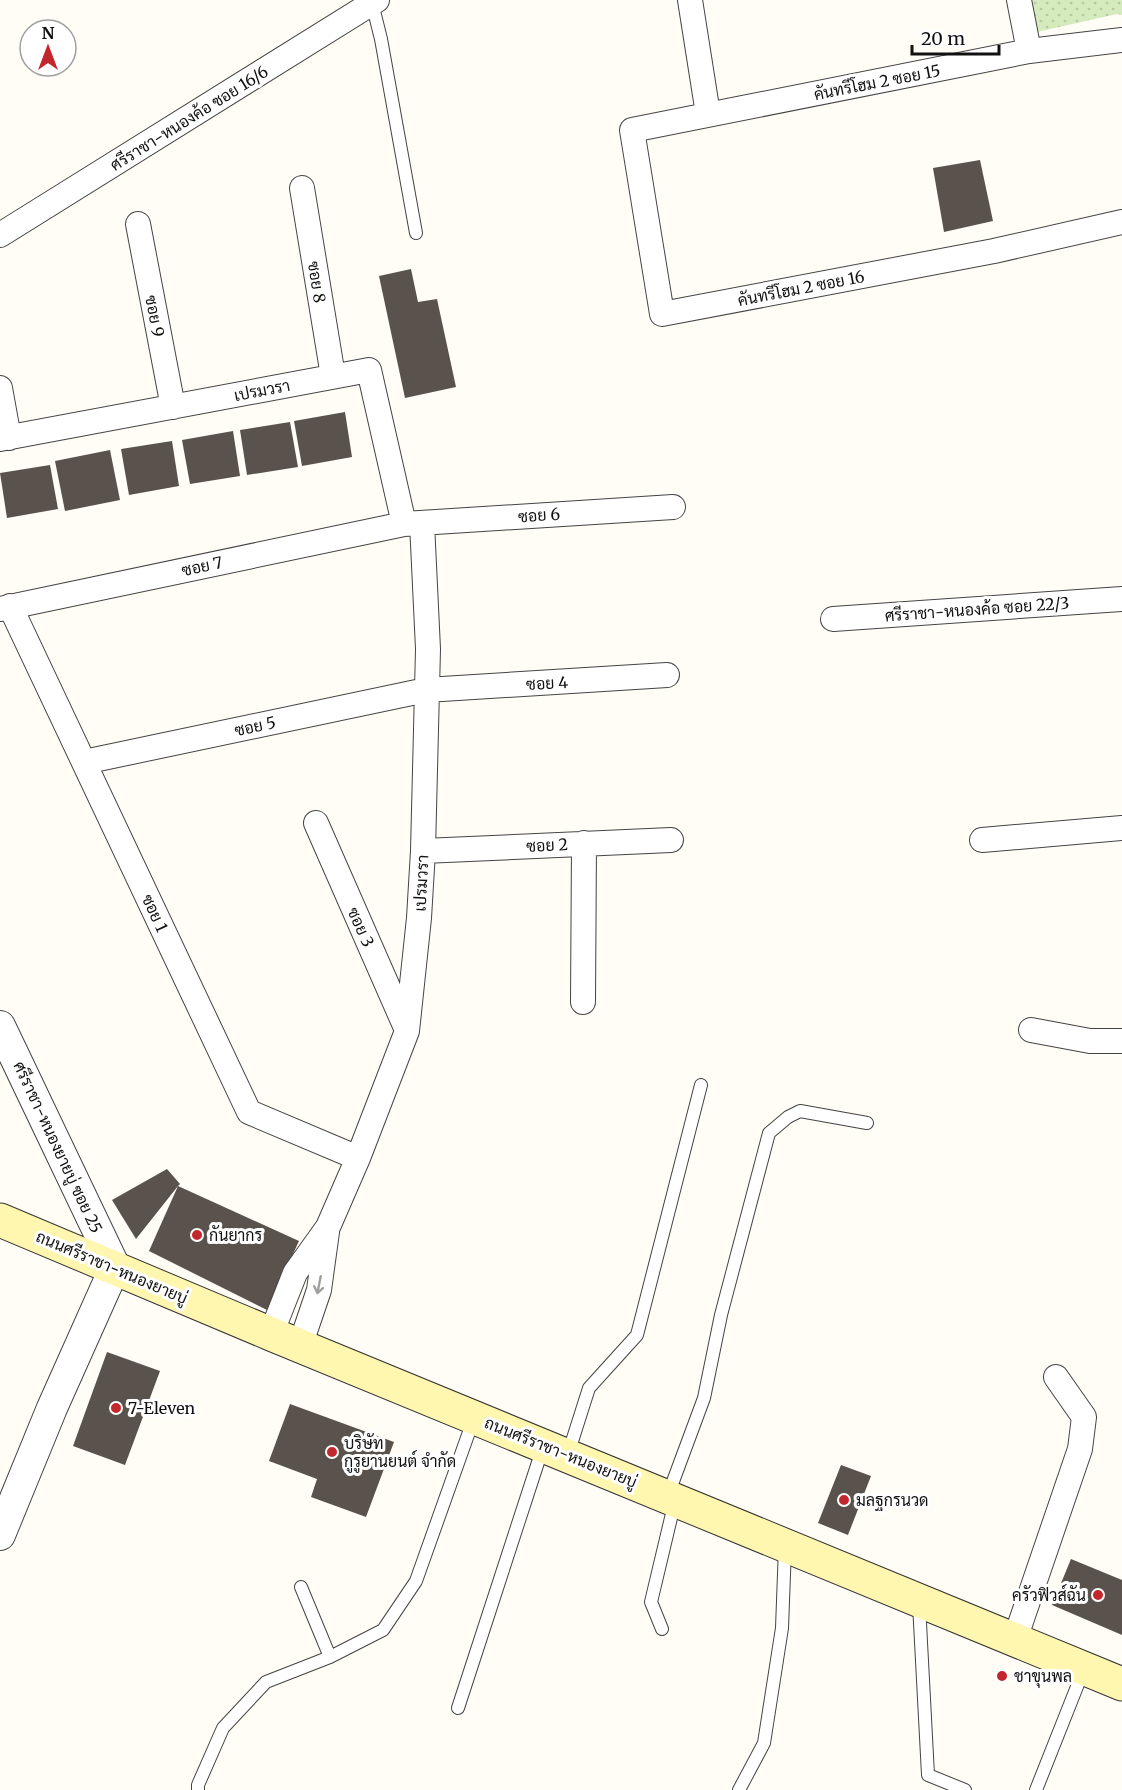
<svg xmlns="http://www.w3.org/2000/svg" width="1122" height="1790" viewBox="0 0 1122 1790" font-family="Merriweather,Sarabun,serif">
<style>
.park{fill:url(#park-dots)}
.building{fill:#5a524d}
.lines{fill:none;stroke-linecap:round;stroke-linejoin:round}
.service-casing{stroke:#444;stroke-width:14}
.minor-casing{stroke:#444;stroke-width:26}
.tertiary-casing{stroke:#444;stroke-width:32}
.secondary-casing{stroke:#333;stroke-width:35}
.service{stroke:#fff;stroke-width:12}
.minor{stroke:#fff;stroke-width:24}
.tertiary{stroke:#fff;stroke-width:30}
.secondary{stroke:#fff6b0;stroke-width:33}
.oneway{stroke:#a0a0a0}
.poi-dot{fill:#c4262e;stroke:#fff;stroke-width:2}
.labels{text-anchor:middle;dominant-baseline:central;stroke-width:6;stroke-linejoin:round;paint-order:stroke}
.street-label{font-size:16px;fill:#111;stroke:#fff}
.poi-label{font-size:16px;fill:#111;stroke:#fff;text-anchor:start}
</style>
<defs>
<pattern id="park-dots" width="8" height="8" patternUnits="userSpaceOnUse" patternTransform="scale(1.5)"><rect width="8" height="8" fill="#d5ebbd"/><path d="M2 2h.1M6 6h.1" fill="none" stroke="#b6c8a1" stroke-width="1.8" stroke-linecap="round"/></pattern>
</defs>
<rect width="100%" height="100%" fill="#fffdf5"/>
<!-- park -->
<path class="park" d="M1031 0H1122V15L1117 14 1037 32Z"/>
<!-- building -->
<path class="building" d="M980 160 993 221 944 232 933 168Z
M411 269 418 302 437 299 456 387 405 398 379 276Z
M345 412 352 457 302 466 294 421Z
M290 422 298 467 247 475 240 430Z
M233 431 240 476 190 484 182 440Z
M172 441 179 486 129 495 121 449Z
M110 450 120 500 65 511 55 461Z
M50 465 58 509 7 518 0 473Z
M167 1169 180 1184 178 1186 299 1241 267 1310 149 1251 178 1186 136 1239 112 1200Z
M107 1352 160 1371 125 1465 73 1446Z
M290 1404 394 1442 366 1517 311 1497 317 1479 269 1461Z
M841 1465 871 1476 848 1535 818 1523Z
M1071 1559 1122 1580V1635L1052 1605Z"/>
<g class="lines">
<!-- service casing -->
<g class="service-casing">
<path id="service" d="M372 3 381 39 416 233
M568 1454 589 1388 637 1335 701 1085
M668 1495 704 1398 721 1315 769 1133 788 1117 800 1111 867 1123
M301 1587 330 1657
M919 1604 928 1775 965 1790
M662 1629 651 1602 675 1501
M458 1708 543 1447
M198 1790V1785L223 1728 266 1682 330 1657 383 1630 416 1581 474 1418
M739 1790 764 1743 782 1628 785 1547
M1036 1790 1084 1669"/>
</g>
<!-- minor casing -->
<g class="minor-casing">
<path id="minor" d="M690 0 708 114
M1019 0 1029 51
M1122 40 1029 51 632 130 662 314 994 251 1122 222
M302 188 333 376
M138 224 173 407
M0 235 377 0
M0 388 9 438
M0 439 369 370 404 524
M10 606 249 1112 358 1158
M0 609 404 524 673 507
M833 619 1122 599
M84 762 426 690 667 675
M316 823 406 1028
M982 840 1122 828
M423 851 671 840
M583 1002 584 843
M1031 1030 1090 1041H1122
M271 1334 295 1273 328 1227 358 1158 407 1031 419 918 423 851 428 649 422 523
M300 1346 319 1290 327 1232
M1015 1639 1080 1449 1084 1417 1056 1377"/>
</g>
<!-- tertiary casing -->
<g class="tertiary-casing">
<path id="tertiary" d="M0 1026 115 1267 52 1408 0 1535"/>
</g>
<!-- secondary casing -->
<g class="secondary-casing">
<path id="secondary" d="M0 1220 271 1334 1122 1684"/>
</g>
<!-- service -->
<use href="#service" class="service"/>
<!-- minor -->
<use href="#minor" class="minor"/>
<!-- tertiary -->
<use href="#tertiary" class="tertiary"/>
<!-- secondary -->
<use href="#secondary" class="secondary"/>
</g>
<!-- one-way arrows -->
<defs><path id="oneway-shaft" d="M-6 0H5M1.5-3L5.5 0L1.5 3" fill="none" stroke-width="1.6" stroke-linecap="round" stroke-linejoin="round" transform="scale(1.5)"/></defs>
<use class="oneway" href="#oneway-shaft" transform="translate(319 1285) rotate(101)"/>
<!-- markers -->
<g class="poi-dot">
<circle cx="197" cy="1235" r="6"/>
<circle cx="116" cy="1408" r="6"/>
<circle cx="332" cy="1452" r="6"/>
<circle cx="844" cy="1500" r="6"/>
<circle cx="1098" cy="1595" r="6"/>
<circle cx="1002" cy="1676" r="6"/>
</g>
<g class="labels">
<!-- street labels -->
<g class="street-label">
<text transform="translate(877 82) rotate(-11)">คันทรีโฮม 2 ซอย 15</text>
<text transform="translate(189 118) rotate(-32)">ศรีราชา-หนองค้อ ซอย 16/6</text>
<text transform="translate(317 282) rotate(81)">ซอย 8</text>
<text transform="translate(801 288) rotate(-11)">คันทรีโฮม 2 ซอย 16</text>
<text transform="translate(155 316) rotate(79)">ซอย 9</text>
<text transform="translate(262 390) rotate(-11)">เปรมวรา</text>
<text transform="translate(539 515) rotate(-4)">ซอย 6</text>
<text transform="translate(202 566) rotate(-12)">ซอย 7</text>
<text transform="translate(977 609) rotate(-4)">ศรีราชา-หนองค้อ ซอย 22/3</text>
<text transform="translate(547 683) rotate(-3)">ซอย 4</text>
<text transform="translate(255 726) rotate(-12)">ซอย 5</text>
<text transform="translate(547 845) rotate(-3)">ซอย 2</text>
<text transform="translate(421 883) rotate(-87)">เปรมวรา</text>
<text transform="translate(155 913) rotate(65)">ซอย 1</text>
<text transform="translate(361 927) rotate(66)">ซอย 3</text>
<text transform="translate(58 1147) rotate(65)">ศรีราชา-หนองยายบู่ ซอย 25</text>
<text transform="translate(112 1267) rotate(23)">ถนนศรีราชา-หนองยายบู่</text>
<text transform="translate(561 1452) rotate(22)">ถนนศรีราชา-หนองยายบู่</text>
</g>
<!-- poi labels -->
<g class="poi-label">
<text x="209" y="1235">กันยากร</text>
<text x="128" y="1408">7-Eleven</text>
<text x="344" y="1443">บริษัท<tspan x="344" dy="18">กูรูยานยนต์ จำกัด</tspan></text>
<text x="856" y="1500">มลฐกรนวด</text>
<text x="1086" y="1595" text-anchor="end">ครัวฟิวส์ฉัน</text>
<text x="1014" y="1676">ชาขุนพล</text>
</g>
</g>
<!-- north arrow -->
<g transform="translate(48 48)"><circle r="28" fill="#ffffff" stroke="#a0a0a0" stroke-width="1.5"/>
<path d="M0-4.5L10 22L0 15L-10 22Z" fill="#c4262e"/>
<text y="-9" font-size="16" font-weight="bold" text-anchor="middle" fill="#111111">N</text>
</g>
<!-- scale -->
<path d="M912 45v9h87v-9" fill="none" stroke="#111111" stroke-width="3"/>
<text x="921" y="45" font-size="18" fill="#111111" stroke="#ffffff" stroke-width="4.5" paint-order="stroke">20 m</text>
</svg>
